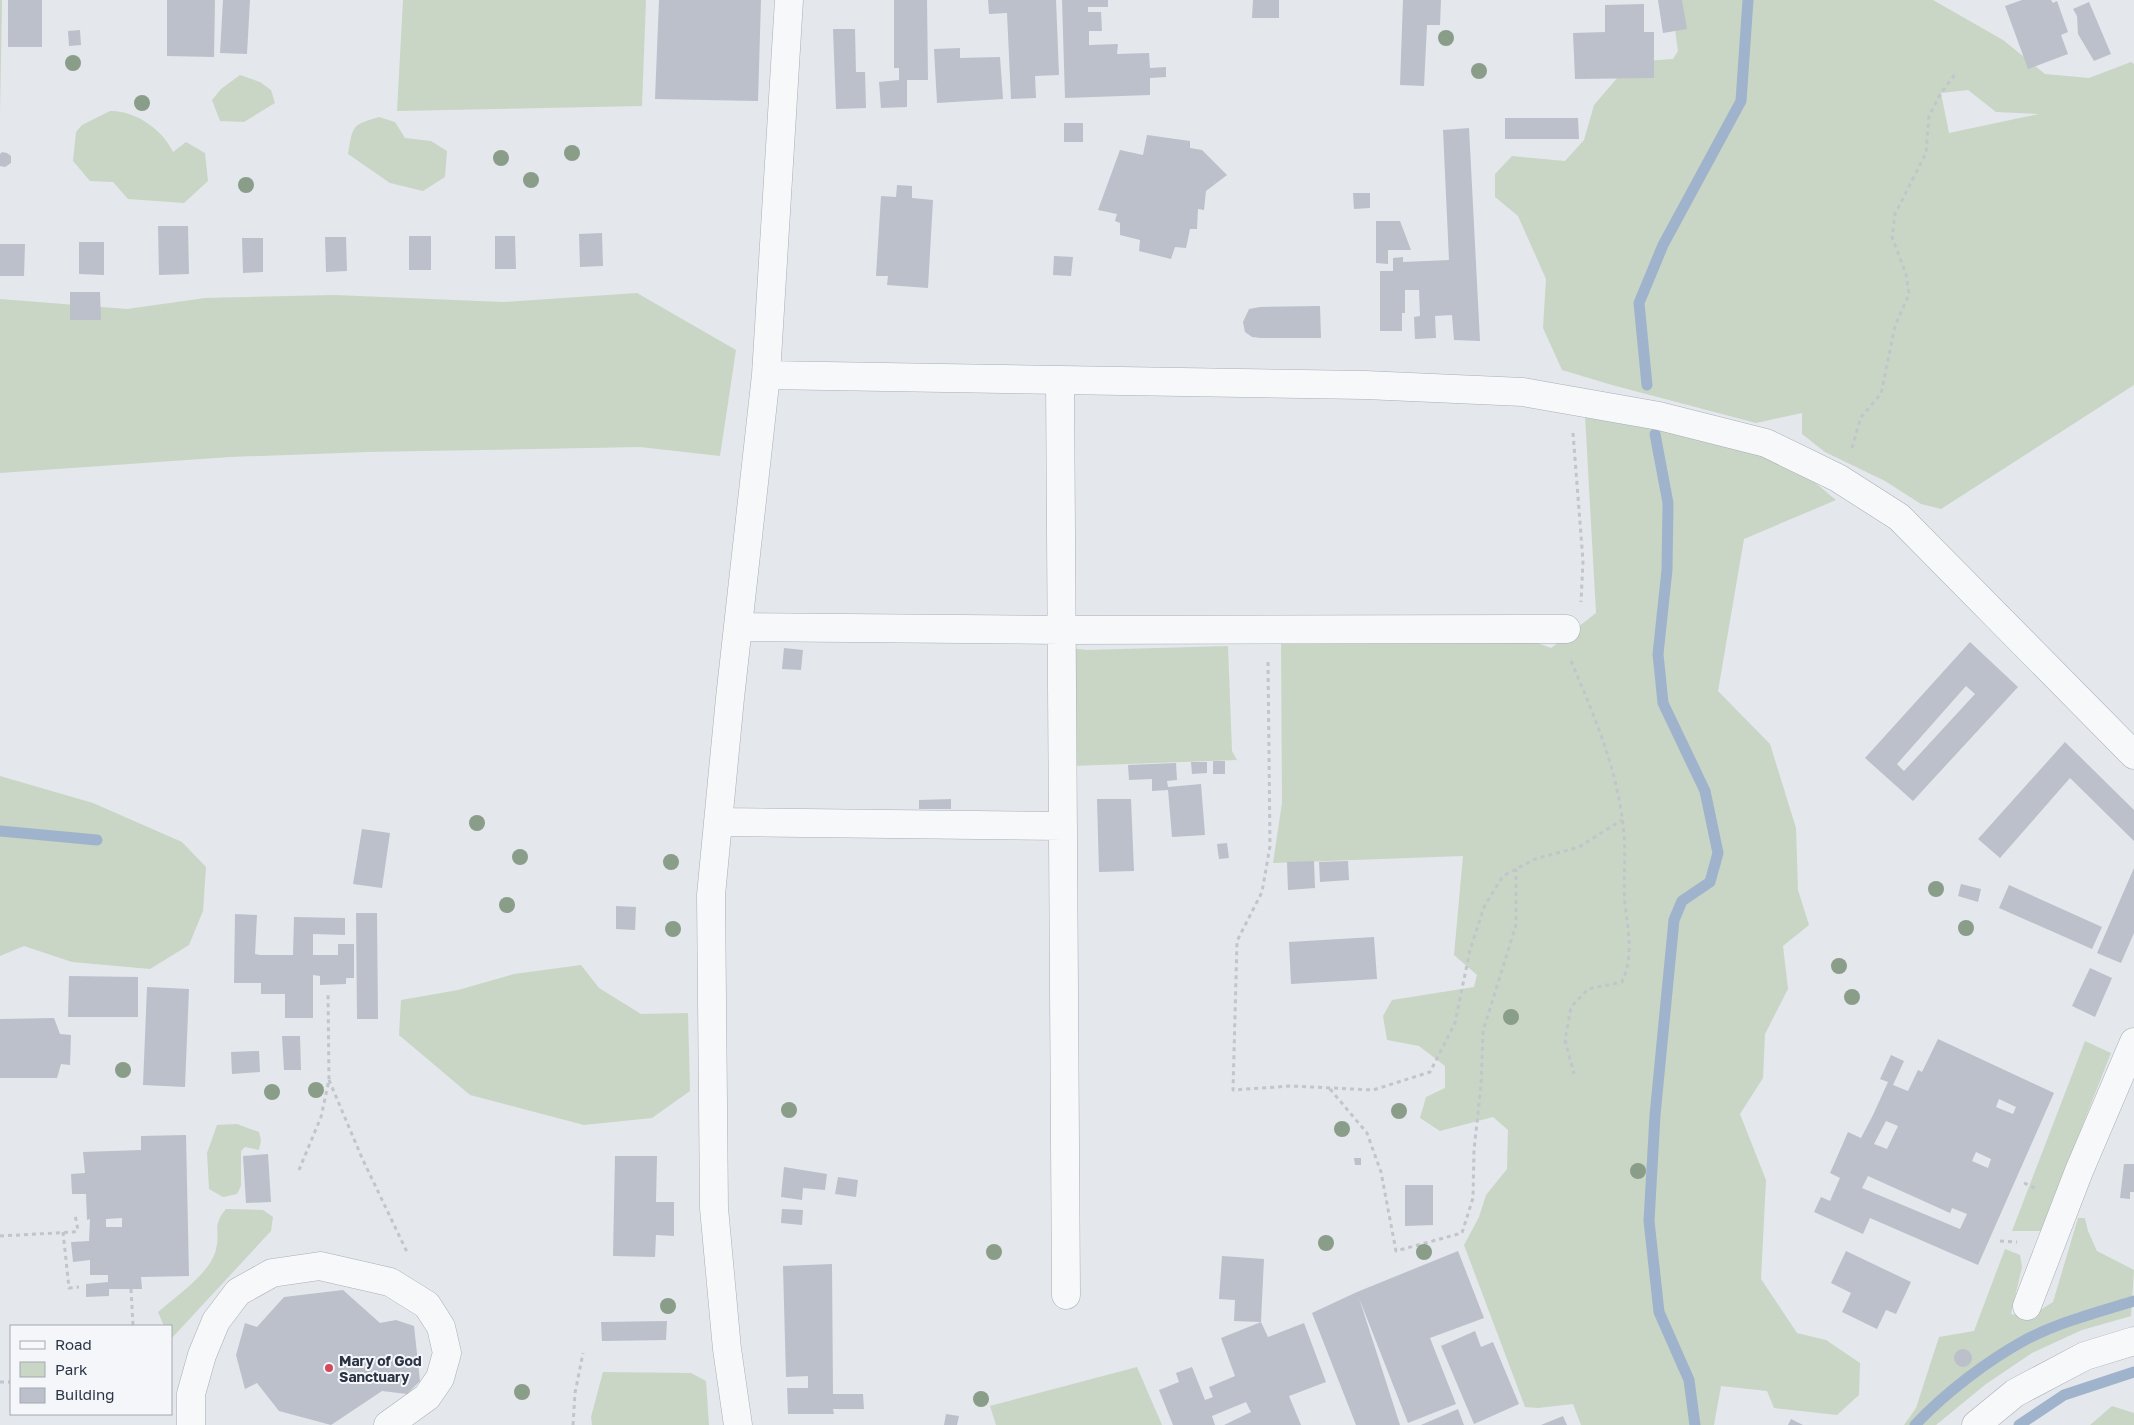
<svg xmlns="http://www.w3.org/2000/svg" width="2134" height="1425" viewBox="0 0 2134 1425" font-family="'Golos Text',sans-serif">
<style>
.green{fill:#c9d6c5;fill-rule:evenodd}
.lines{fill:none;stroke-linecap:round;stroke-linejoin:round}
.stream{stroke:#9fb4cc;stroke-width:11}
.building{fill:#bbc0ca;fill-rule:evenodd}
.street-casing{stroke:#a9aeb7;stroke-width:29}
.path{stroke:#c2c5cb;stroke-width:3;stroke-dasharray:4 4;stroke-linecap:butt}
.street{stroke:#f7f8fa;stroke-width:28}
.tree{fill:#899d89}
.poi-dot{fill:#d1495b;stroke:#f4f6f9;stroke-width:2}
.labels{text-anchor:middle;dominant-baseline:central;stroke-width:4;stroke-linejoin:round;paint-order:stroke}
.poi-label{font-size:14px;font-weight:bold;fill:#2b3445;stroke:#f4f6f9;text-anchor:start}
</style>
<rect width="100%" height="100%" fill="#e4e7ec"/>
<!-- green -->
<path class="green" d="M0 0H2L0 115Z
M403 0H646L642 106 397 111Z
M1671 0H1933L2003 40 2045 74 2089 78 2131 62 2134 64V385L1941 509 1921 504 1885 481 1825 452 1802 434V413L1756 423 1612 385 1562 370 1543 328 1546 279 1518 216 1495 197V174L1512 156 1565 161 1584 140 1594 105 1631 62 1673 59 1678 51ZM1968 90 1996 112 2039 114 1949 133 1941 93Z
M240 75 260 82 271 90 275 103 244 122 220 121 212 100 221 89Z
M110 111C135 110 163 130 173 152L186 142 205 153 208 181 184 203 128 199 113 182 90 181 73 161 76 132 82 125Z
M379 117 395 122 405 138 431 141 447 151 445 177 423 191 390 183 348 154C353 126 351 125 379 117Z
M637 293 736 350 720 456 640 447 368 452 230 457 0 473V299L127 309 205 298 335 295 503 302Z
M1585 415 1759 450 1796 467 1836 500 1744 539 1718 691 1770 744 1796 828 1798 890 1809 925 1783 946 1788 989 1765 1034 1763 1078 1740 1114 1766 1180 1761 1279 1797 1333 1826 1340 1860 1363 1859 1395 1837 1415 1774 1408 1767 1391 1721 1386 1714 1425H1581L1573 1404 1538 1408 1525 1407 1464 1245 1479 1217 1486 1195 1507 1169 1508 1130 1493 1117 1440 1131 1420 1118 1426 1097 1445 1088V1066L1419 1046 1387 1040 1383 1016 1392 1000 1474 987 1477 975 1454 955 1463 856 1273 863 1282 803 1281 641 1372 643 1535 642 1551 648 1596 613Z
M1228 646 1232 751 1237 760 1072 766 1069 648 1087 650Z
M0 776 93 803 182 842 206 867 203 911 189 945 150 969 72 962 24 946 0 956Z
M581 965 599 988 641 1014 688 1013 690 1091 652 1118 584 1125 470 1095 399 1035 401 1000 458 990 514 974Z
M2085 1041 2111 1053 2041 1231H2012Z
M237 1124 259 1132 261 1140 259 1150 245 1147 241 1151V1186L237 1194 223 1197 209 1189 207 1153 217 1125Z
M226 1209 263 1210 273 1217 271 1231 171 1339V1326H164L158 1312C176 1296 211 1273 216 1249 221 1230 211 1227 226 1209Z
M2078 1218H2085L2088 1231 2097 1251 2134 1270 2131 1316 2082 1330 2032 1353 1986 1384 1936 1425H1904L1916 1408 1939 1337 1974 1331 2005 1249 2020 1255 2022 1267 2011 1314 2029 1317 2053 1302Z
M1137 1367 1162 1425H996L990 1406Z
M603 1372 691 1373 706 1381 709 1425H592L591 1417Z
M2112 1406 2134 1413V1425H2090Z"/>
<g class="lines">
<!-- stream -->
<path class="stream" d="M1647 385 1639 303 1663 245 1741 101 1748 0
M1655 434 1668 503 1667 570 1658 654 1663 703 1705 791 1718 853 1710 882 1682 901 1674 920 1655 1115 1649 1221 1659 1312 1689 1380 1695 1425
M0 831 97 840
M1915 1425C1945 1393 1988 1360 2027 1339 2060 1322 2098 1312 2134 1301
M2019 1425 2064 1395 2134 1372"/>
</g>
<!-- building -->
<path class="building" d="M8 0H42V47H8Z
M167 0H215L214 57 167 56Z
M223 0H250L247 54 220 53Z
M659 0H761L758 101 655 99Z
M894 0H927L928 80H907V107L881 108 879 82 899 80V68H894Z
M988 0H1056L1059 75 1035 76 1036 98 1011 99 1007 13 989 14Z
M1062 0H1108V7H1088V12H1101L1102 31H1089V45L1118 44 1117 54 1149 53 1150 68 1166 67V77L1150 78V95L1065 98Z
M1253 0H1279V18H1252Z
M1403 0H1441L1440 25H1427L1424 86 1400 85Z
M1658 0H1682L1687 29 1663 33Z
M2022 0H2051L2053 3 2057 1 2068 32 2061 35 2068 54 2028 69 2005 6Z
M2089 2 2111 54 2094 61 2078 34 2077 16 2073 9Z
M1644 4V32H1654V78L1575 79 1573 33 1605 32V5Z
M833 29H855L856 72H865L866 108 836 109Z
M80 30 81 45 69 46 68 31Z
M960 48V58L1000 57 1003 99 937 103 934 49Z
M1505 118H1578L1579 139H1505Z
M1064 123H1083V142H1064Z
M1469 128 1480 341 1454 340 1452 315 1435 316 1436 338 1415 339 1414 317 1420 316 1419 290H1405V313H1402V331H1380V271H1393V258L1403 257V262L1449 260 1443 130Z
M1147 135 1190 141V148L1202 150 1227 175 1206 191 1204 210 1198 209 1197 229H1190L1186 248 1175 247 1171 259 1139 251 1140 240 1120 235V223L1115 221 1117 214 1098 210 1120 150 1143 155Z
M2 152 7 153 11 156V163L5 167 0 166V154Z
M897 185 912 186V198L933 200 928 288 887 285 888 276H876L881 196 896 197Z
M1353 193H1370V208L1354 209Z
M1376 221H1400L1411 250H1388V264L1376 263Z
M158 226H188L189 274 159 275Z
M602 233 603 266 580 267 579 234Z
M409 236H431V270H409Z
M495 236H515L516 269H495Z
M325 237H346L347 271 326 272Z
M242 238H263V272L243 273Z
M79 242H104V275L79 274Z
M0 244H25L24 276H0Z
M1054 256 1073 257 1071 276 1053 275Z
M70 292H100L101 320H70Z
M1320 306 1321 338H1261L1252 337 1245 332 1243 322 1249 309 1260 307Z
M1970 642 2018 687 1913 801 1865 758ZM1966 686 1975 694 1904 771 1897 764Z
M784 648 803 650 801 670 782 669Z
M2065 742 2134 810V841L2070 778 2000 858 1978 839Z
M1213 761H1225V774H1213Z
M1191 762H1207V773L1192 774Z
M1176 763 1177 780 1167 781 1168 787 1201 784 1205 835 1172 837 1168 790 1152 791V779L1129 780 1128 765Z
M951 799V809H919V800Z
M1097 799H1131L1134 871 1099 872Z
M362 829 390 833 382 888 353 884Z
M1227 843 1229 858 1219 859 1217 844Z
M1314 861 1315 888 1288 890 1287 862Z
M1348 861 1349 880 1320 882 1319 862Z
M2134 868V933L2121 963 2097 953Z
M1961 884 1981 889 1978 902 1958 896Z
M2009 885 2102 927 2092 949 1999 908Z
M616 906 636 907 635 930 616 929Z
M356 913H377L378 1019H357Z
M235 914 257 915 255 954 260 955H293L294 917 345 918V935L313 934V955H338V944H354V978H346V984L320 985V976L313 975V1018H285V994H261V983H234Z
M1374 937 1377 979 1291 984 1289 942Z
M2090 968 2112 978 2095 1017 2072 1006Z
M69 976 138 977V1017H68Z
M147 987 189 989 185 1087 143 1085Z
M54 1018 60 1034 71 1035 70 1065 61 1064 57 1078H0V1019Z
M282 1036H300L301 1070H284Z
M1938 1039 2054 1093 1978 1265 1870 1218 1863 1234 1814 1212 1821 1197 1830 1201 1840 1178 1830 1173 1848 1132 1861 1138 1873 1115 1888 1082 1880 1079 1891 1055 1904 1061 1893 1085 1908 1091 1918 1070 1922 1072ZM1999 1099 2016 1107 2013 1114 1996 1107ZM1886 1121 1898 1126 1887 1149 1874 1144ZM1976 1152 1991 1159 1988 1168 1972 1161ZM1868 1176 1950 1213 1952 1208 1967 1214 1960 1229 1862 1188Z
M259 1051 260 1072 232 1074 231 1052Z
M186 1135 189 1276 141 1277 142 1289H109V1296L86 1297V1284L108 1282V1275H90V1260L73 1262 71 1242 89 1241 90 1219 87 1220 86 1194H72L71 1174 85 1173 83 1152 141 1150V1136ZM122 1218V1227H106V1219Z
M268 1154 271 1202 246 1203 243 1156Z
M615 1156H657L656 1202H674V1236L656 1235 655 1257 613 1256Z
M1354 1158H1361V1165H1355Z
M2124 1164H2134V1192H2130V1199L2120 1198Z
M784 1167 827 1174 825 1190 803 1188 802 1200 781 1197Z
M838 1177 858 1180 856 1197 835 1194Z
M1405 1185H1433V1225L1405 1226Z
M782 1209 803 1210 802 1225 781 1223Z
M1458 1251 1484 1318 1430 1338 1456 1404 1408 1423 1359 1298 1400 1425H1356L1312 1313 1357 1292Z
M1846 1251 1911 1282 1896 1314 1886 1310 1877 1329 1842 1312 1851 1293 1831 1283Z
M1222 1256 1264 1259 1261 1322 1268 1337 1304 1323 1326 1382 1289 1396 1301 1425H1224L1251 1412 1246 1402 1212 1416 1215 1425H1173L1159 1390 1179 1382 1176 1373 1192 1367 1205 1400 1213 1397 1209 1387 1235 1376 1221 1338 1261 1322 1234 1321 1235 1300 1219 1299Z
M832 1264 833 1394H863L864 1409H833L834 1414H788L787 1388H808V1376L786 1377 783 1266Z
M343 1290 380 1323 396 1320 414 1326 420 1381 407 1394 382 1391 331 1425 279 1411 257 1383 245 1389 236 1355 245 1323 257 1327 284 1297Z
M667 1321 666 1340 602 1341 601 1322Z
M1475 1331 1481 1347 1493 1342 1519 1404 1474 1424 1441 1346Z
M1954 1358a9 9 0 1 1 18 0a9 9 0 1 1-18 0Z
M1458 1409 1464 1425H1421Z
M946 1414 959 1416 957 1425H944Z
M1563 1416 1567 1425H1541Z
M1791 1419 1803 1425H1788Z"/>
<g class="lines">
<!-- street casing -->
<g class="street-casing">
<path id="street" d="M766 375 1365 385 1523 392 1659 416 1766 443 1838 478 1899 517 2134 755
M1060 380 1066 1295
M738 627 1062 630 1566 629
M718 822 1063 826
M2027 1306 2079 1171 2134 1042
M191 1425V1394L202 1355 216 1321 238 1292 272 1273 320 1266 390 1282 427 1305 441 1327 447 1353 440 1378 427 1397 388 1425
M738 1425 727 1349 714 1208 711 895 730 698 766 375 789 0
M1976 1425 2015 1393 2085 1356 2134 1341"/>
</g>
<!-- path -->
<path class="path" d="M1573 433 1583 561 1581 602
M1852 448 1861 417 1881 394 1895 326 1909 294 1906 274 1892 237 1895 214 1926 153 1929 116 1941 93 1956 73
M1571 661C1595 717 1619 773 1624 835 1626 858 1623 881 1625 904 1628 931 1634 956 1622 982L1588 989 1571 1007 1565 1040 1574 1074
M1268 662 1270 846 1262 892 1237 941 1233 1090 1291 1086 1373 1090 1430 1072 1455 1023 1470 950 1484 907 1503 876 1535 859 1579 847 1622 820
M329 1080 362 1158 407 1252
M1330 1089 1367 1133 1381 1172 1396 1251 1462 1233 1473 1198 1474 1150 1481 1085 1483 1031 1516 925V869
M299 1170 321 1117 329 1080 328 993
M2024 1183 2037 1189
M63 1232 69 1288 79 1287
M0 1236 74 1232 78 1230 75 1215
M2000 1241 2017 1242
M131 1289 133 1326
M0 1382H11
M573 1425 575 1393 583 1353"/>
<!-- street -->
<use href="#street" class="street"/>
</g>
<!-- trees -->
<g class="tree">
<circle cx="1446" cy="38" r="8"/>
<circle cx="73" cy="63" r="8"/>
<circle cx="1479" cy="71" r="8"/>
<circle cx="142" cy="103" r="8"/>
<circle cx="572" cy="153" r="8"/>
<circle cx="501" cy="158" r="8"/>
<circle cx="531" cy="180" r="8"/>
<circle cx="246" cy="185" r="8"/>
<circle cx="477" cy="823" r="8"/>
<circle cx="520" cy="857" r="8"/>
<circle cx="671" cy="862" r="8"/>
<circle cx="1936" cy="889" r="8"/>
<circle cx="507" cy="905" r="8"/>
<circle cx="1966" cy="928" r="8"/>
<circle cx="673" cy="929" r="8"/>
<circle cx="1839" cy="966" r="8"/>
<circle cx="1852" cy="997" r="8"/>
<circle cx="1511" cy="1017" r="8"/>
<circle cx="123" cy="1070" r="8"/>
<circle cx="316" cy="1090" r="8"/>
<circle cx="272" cy="1092" r="8"/>
<circle cx="789" cy="1110" r="8"/>
<circle cx="1399" cy="1111" r="8"/>
<circle cx="1342" cy="1129" r="8"/>
<circle cx="1638" cy="1171" r="8"/>
<circle cx="1326" cy="1243" r="8"/>
<circle cx="994" cy="1252" r="8"/>
<circle cx="1424" cy="1252" r="8"/>
<circle cx="668" cy="1306" r="8"/>
<circle cx="522" cy="1392" r="8"/>
<circle cx="981" cy="1399" r="8"/>
</g>
<!-- markers -->
<circle class="poi-dot" cx="329" cy="1368" r="5"/>
<g class="labels">
<!-- poi labels -->
<g class="poi-label">
<text x="339" y="1360">Mary of God<tspan x="339" dy="16">Sanctuary</tspan></text>
</g>
</g>
<!-- legend -->
<rect x="10" y="1325" width="162" height="90" fill="#f4f6f9" stroke="#a4a8b1"/>
<rect x="20" y="1341" width="25" height="8" fill="#f7f8fa" stroke="#a4a8b1"/>
<text x="55" y="1350" font-size="15" fill="#2b3445">Road</text>
<rect x="20" y="1362" width="25" height="15" fill="#c9d6c5" stroke="#a4a8b1"/>
<text x="55" y="1375" font-size="15" fill="#2b3445">Park</text>
<rect x="20" y="1388" width="25" height="15" fill="#bbc0ca" stroke="#a4a8b1"/>
<text x="55" y="1400" font-size="15" fill="#2b3445">Building</text>
</svg>
